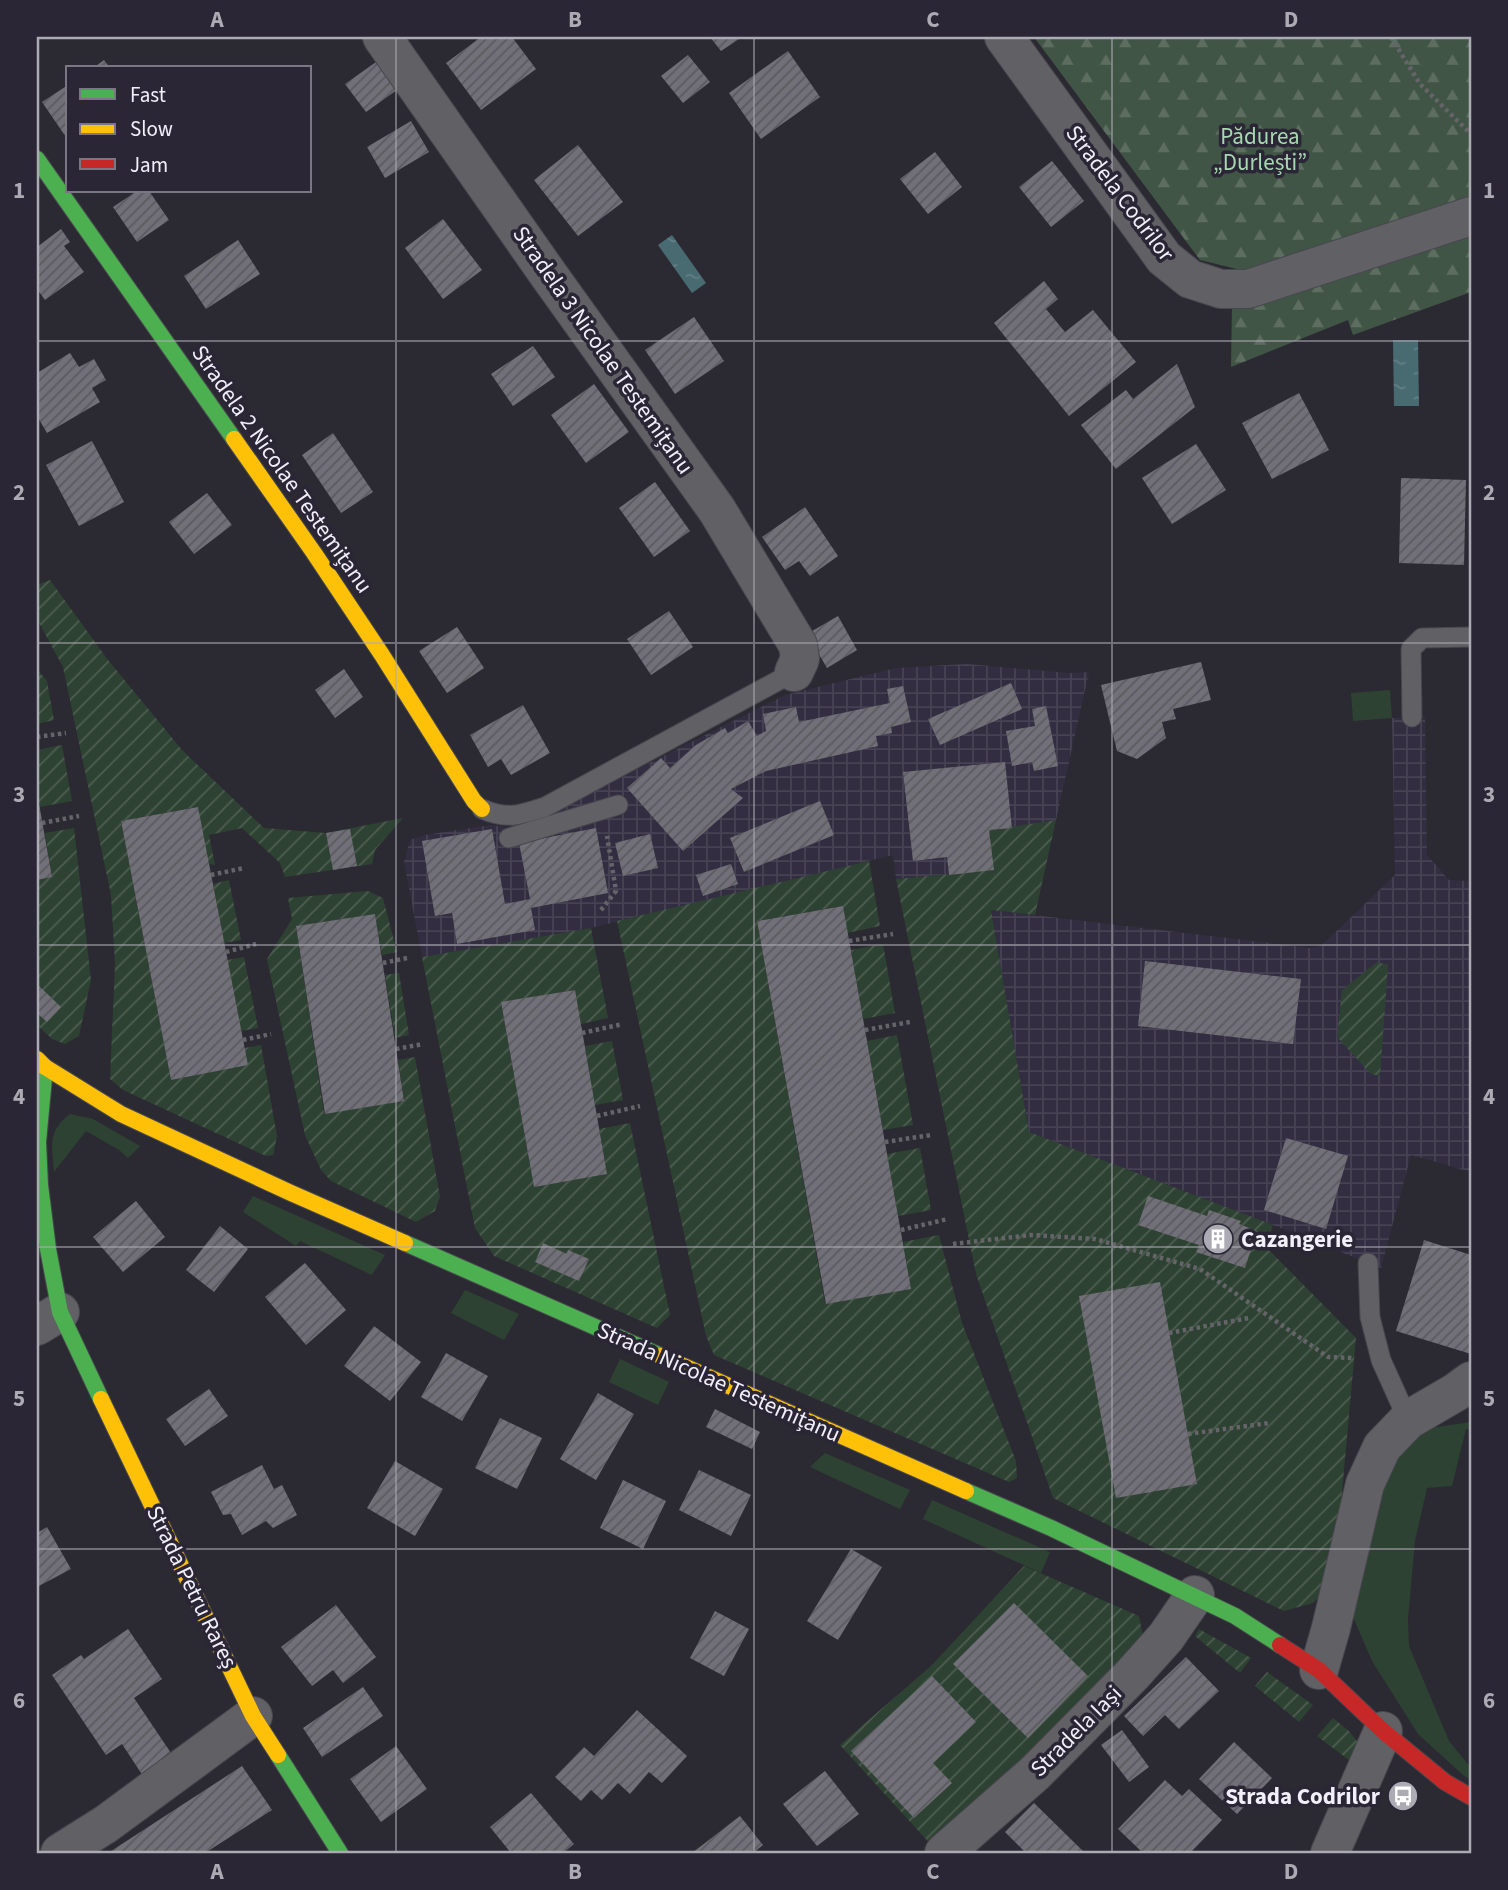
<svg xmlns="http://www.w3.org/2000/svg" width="1508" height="1890" viewBox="0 0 1508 1890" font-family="'Source Sans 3',sans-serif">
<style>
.industrial{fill:url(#industrial-grid)}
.grass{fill:#2e4233}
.forest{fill:url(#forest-firs)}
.garden{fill:url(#garden-furrows)}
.water{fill:url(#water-ripples)}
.building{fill:url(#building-hatch)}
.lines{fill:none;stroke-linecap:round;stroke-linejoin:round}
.lane-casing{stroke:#48474f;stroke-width:21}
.street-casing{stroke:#48474f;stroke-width:40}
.fast-casing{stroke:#48474f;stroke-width:18}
.slow-casing{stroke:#48474f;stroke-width:18}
.jam-casing{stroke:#48474f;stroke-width:18}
.path{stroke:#656469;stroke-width:4.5;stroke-dasharray:3.5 3.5;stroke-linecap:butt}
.lane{stroke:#616065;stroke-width:19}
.street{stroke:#616065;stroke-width:38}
.fast{stroke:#4caf50;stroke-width:16}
.slow{stroke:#ffc107;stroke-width:16}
.jam{stroke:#c62828;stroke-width:16}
.grid{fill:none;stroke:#acaab3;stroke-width:2;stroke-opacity:0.55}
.labels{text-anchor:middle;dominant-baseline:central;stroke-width:7;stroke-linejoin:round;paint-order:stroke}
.park-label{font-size:23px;fill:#a8d8b1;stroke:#2a2635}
.street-label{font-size:23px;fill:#f1eff9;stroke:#2a2635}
.poi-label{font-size:23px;font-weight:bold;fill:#f1eff9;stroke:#2a2635;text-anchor:start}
.neatline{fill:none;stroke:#acaab3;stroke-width:2.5}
.grid-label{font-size:23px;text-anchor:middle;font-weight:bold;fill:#acaab3}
</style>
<defs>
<pattern id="industrial-grid" width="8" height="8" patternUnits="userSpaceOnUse" patternTransform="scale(1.75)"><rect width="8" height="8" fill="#322d40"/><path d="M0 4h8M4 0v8" fill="none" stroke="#464253"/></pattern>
<pattern id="forest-firs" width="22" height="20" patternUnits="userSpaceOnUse" patternTransform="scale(1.75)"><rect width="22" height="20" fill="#415546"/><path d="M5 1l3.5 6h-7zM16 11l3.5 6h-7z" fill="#5d6e61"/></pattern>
<pattern id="garden-furrows" width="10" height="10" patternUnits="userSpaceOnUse" patternTransform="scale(1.75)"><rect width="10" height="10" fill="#2e4233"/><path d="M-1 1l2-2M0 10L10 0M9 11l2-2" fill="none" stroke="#4d5e51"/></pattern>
<pattern id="water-ripples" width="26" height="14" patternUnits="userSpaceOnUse" patternTransform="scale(1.75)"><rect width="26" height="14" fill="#486a71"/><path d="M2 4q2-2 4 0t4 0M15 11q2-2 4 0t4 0" fill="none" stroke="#638086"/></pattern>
<pattern id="building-hatch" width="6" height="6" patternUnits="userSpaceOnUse" patternTransform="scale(1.75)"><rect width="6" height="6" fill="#716f77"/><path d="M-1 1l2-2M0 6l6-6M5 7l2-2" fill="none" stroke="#5a5a5f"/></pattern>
</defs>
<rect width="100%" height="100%" fill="#2b2a32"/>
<!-- industrial -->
<path class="industrial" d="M967 664 1069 673 1089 672 1056 820 990 831 994 870 896 879 893 855 591 928 422 957 404 862 410 840 425 835 491 825 518 829 785 695 896 668Z
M1425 717 1427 855 1449 880 1471 881V1172L1411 1155 1381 1268 1273 1225 1029 1132 991 910 1311 948 1322 945 1395 875 1392 718Z"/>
<!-- grass -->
<path class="grass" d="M1390 690 1392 718 1353 721 1351 693Z
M70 1114 93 1119 140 1146 128 1158 119 1150 86 1131 54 1172C52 1146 47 1131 70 1114Z
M253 1196 385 1255 372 1275 300 1241 296 1246 243 1212Z
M465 1290 519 1314 504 1340 451 1313Z
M620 1359 669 1382 658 1405 609 1382Z
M1471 1422V1429H1466L1452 1486 1427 1488 1415 1541 1408 1619 1409 1646 1449 1741 1471 1768V1780L1463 1775 1418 1734 1372 1661 1351 1612 1382 1475 1402 1446 1430 1428Z
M825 1453 910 1490 900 1509 810 1467Z
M932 1500 1050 1552 1041 1573 923 1519Z"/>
<!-- forest -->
<path class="forest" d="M1034 37H1471V207L1245 271 1200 260Z
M1471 227V292L1353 335 1348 320 1231 367 1232 305Z"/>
<!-- garden -->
<path class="garden" d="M50 580 108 660 182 750 264 828 326 833 403 818 375 850 372 864 285 877 280 863 242 828 209 835 215 865 209 864 197 807 121 821 171 1080 247 1065 244 1048 261 1045 277 1136 273 1155 266 1156 123 1090 110 1079 115 964 111 895 63 667 37 619V585Z
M37 669 47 681 54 720 37 724Z
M62 745 72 801 40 807 37 790V750Z
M1056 820 1035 915 991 910 1029 1132 1273 1225 1265 1246 1356 1338 1336 1558 1322 1594 1313 1603 1284 1611 1053 1498 976 1274 896 879 993 870 989 830Z
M74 828 91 980 79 1036 65 1044 52 1039 37 1025V880L52 877 45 833Z
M869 861 880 926 847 933 842 906 757 921 825 1303 911 1289 903 1242 939 1235 962 1323 1016 1461 1017 1478 1009 1482 714 1355 706 1336 617 921Z
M229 880 241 940 224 943 213 884Z
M368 891 383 898 397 952 382 955 375 914 296 926 324 1113 404 1101 398 1060 415 1057 440 1197 435 1211 416 1222 331 1181 321 1170 305 1135 267 959 292 919 288 898Z
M591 928 608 1018 581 1024 574 990 501 1003 534 1186 607 1174 599 1129 630 1123 670 1315 657 1328 494 1256 475 1228 422 957Z
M883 944 895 1013 863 1019 851 950Z
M244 957 258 1028 241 1031 227 960Z
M1377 962 1388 965 1380 1076 1371 1074 1337 1037 1342 990Z
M399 973 409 1035 395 1038 385 975Z
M897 1035 913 1125 883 1130 867 1041Z
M612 1041 623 1100 595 1105 585 1046Z
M920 1148 931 1210 898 1216 887 1154Z
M1024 1566 1139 1616 1145 1648 934 1848 840 1745 932 1665Z
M1199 1629 1251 1658 1240 1673 1195 1636Z
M1267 1672 1313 1705 1299 1722 1255 1686Z
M1333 1718 1349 1731 1363 1749 1357 1766 1317 1736Z"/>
<!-- water -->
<path class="water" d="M672 235 706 283 692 293 658 245Z
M1393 340H1418L1419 406H1394Z"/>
<!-- building -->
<path class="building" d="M481 37H512L536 69 481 110 446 63Z
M710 37H742L721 51Z
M788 51 820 97 761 139 729 93Z
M688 55 710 82 683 103 661 76Z
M104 60 110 68H93Z
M376 62 397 90 366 112 345 84Z
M68 85V140L42 102Z
M411 121 429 152 385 178 367 147Z
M578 145 623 202 578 236 534 180Z
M935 152 962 187 928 214 900 179Z
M1052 161 1084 201 1051 227 1019 187Z
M137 191H149L169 220 137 242 113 207Z
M443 219 482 270 443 299 405 248Z
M61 229 70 242 64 246 84 272 45 300 37 289V247Z
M238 240 260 274 206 309 184 276Z
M1044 281 1058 299 1046 309 1065 332 1093 310 1136 362 1069 416 994 323Z
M694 317 724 361 675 394 645 350Z
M533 346 555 377 513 406 491 374Z
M70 353 79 367 94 359 106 380 92 388 100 402 47 433 37 416V373Z
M1177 364 1195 407 1116 469 1081 425 1126 390 1133 399Z
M594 384 629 432 586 463 551 415Z
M1299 393 1329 450 1272 479 1242 423Z
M333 433 373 492 341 513 302 455Z
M92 441 124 502 79 526 46 465Z
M1196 444 1226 490 1172 524 1142 478Z
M1401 478 1466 480 1464 565 1399 563Z
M655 482 690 531 654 557 619 508Z
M207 493 232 525 194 554 169 522Z
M805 507 838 556 810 576 799 561 785 570 762 537Z
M669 611 693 647 651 675 627 639Z
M838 616 857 650 827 668 807 634Z
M457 627 484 668 447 693 419 651Z
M1201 662 1211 700 1173 709 1176 719 1162 722 1166 738 1137 759 1117 751 1101 685Z
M344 669 363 697 335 718 315 690Z
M1011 683 1022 709 940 745 928 719Z
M903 686 911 722 891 727 892 733 876 736 878 746 766 771 731 789 743 798 683 851 627 788 661 758 670 768 696 745 725 728 728 733 748 721 757 736 766 731 763 714 796 707 799 722 890 703 887 689Z
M523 705 550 753 511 775 501 759 488 767 470 735Z
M1046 706 1058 766 1034 771 1032 762 1012 766 1006 731 1035 726 1032 709Z
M1005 762 1012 828 989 830 994 870 949 875 947 857 913 861 903 772Z
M37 798H38L52 877 37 880Z
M820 801 834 835 744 872 730 838Z
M198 807 248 1065 171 1080 121 821Z
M596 828 608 893 531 908 535 930 457 944 452 913 435 916 422 841 492 829 505 904 530 899 519 843Z
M350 829 357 866 333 870 326 833Z
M650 834 658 868 623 876 615 843Z
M731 864 738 884 703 896 696 875Z
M843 906 911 1289 826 1304 757 921Z
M375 914 404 1101 325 1114 296 926Z
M1145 961 1301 979 1293 1044 1138 1026Z
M37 984 61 1007 47 1022 37 1013Z
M575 990 607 1174 534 1187 501 1002Z
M1286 1138 1348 1156 1326 1229 1264 1210Z
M1148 1196 1207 1216 1209 1210 1241 1221 1239 1224 1257 1231 1245 1268 1196 1252 1199 1245 1138 1225Z
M136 1201 165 1237 123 1272 93 1237Z
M220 1226 248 1249 214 1292 186 1270Z
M1424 1240 1471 1255V1354L1396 1331Z
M543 1243 567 1254 568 1250 589 1259 579 1281 535 1262Z
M305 1263 346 1310 306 1345 265 1297Z
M1160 1282 1197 1484 1116 1498 1079 1296Z
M374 1326 421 1362 390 1401 344 1366Z
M446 1353 488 1376 462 1421 421 1397Z
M209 1389 228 1416 185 1446 166 1419Z
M598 1393 634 1414 596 1480 560 1459Z
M715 1409 760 1432 752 1449 706 1427Z
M500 1418 542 1438 517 1489 475 1468Z
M395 1461 443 1489 415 1536 367 1508Z
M262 1465 274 1489 282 1485 297 1515 273 1528 266 1521 242 1535 231 1514 223 1515 211 1492Z
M699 1470 751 1495 731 1536 679 1510Z
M623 1480 666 1501 643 1549 600 1528Z
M47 1527 71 1569 37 1587V1533Z
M851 1549 882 1567 838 1640 807 1621Z
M1014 1603 1088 1676 1028 1738 953 1664Z
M336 1605 376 1657 343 1683 333 1670 312 1686 281 1647Z
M715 1611 749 1629 724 1676 690 1658Z
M128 1629 162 1679 134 1698 173 1756 143 1776 122 1744 106 1755 52 1675 81 1655 84 1659Z
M1186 1657 1219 1691 1179 1729 1165 1715 1143 1736 1124 1716Z
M932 1676 976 1722 933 1763 952 1783 914 1818 851 1751Z
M363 1687 383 1716 322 1757 303 1728Z
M637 1710 687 1756 662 1783 649 1772 630 1794 618 1783 602 1800 591 1790 581 1801 555 1777 584 1747 594 1756Z
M1122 1730 1149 1767 1129 1782 1101 1745Z
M1234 1742 1272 1778 1237 1814 1199 1779Z
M396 1746 427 1789 381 1822 350 1779Z
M242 1766 272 1810 205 1853H108Z
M825 1771 859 1814 817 1846 783 1804Z
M1165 1780 1182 1796 1189 1789 1222 1820 1190 1853H1143L1118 1829Z
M531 1793 574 1844 563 1853H511L490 1827Z
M1034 1803 1085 1853H1026L1005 1832Z
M740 1816 763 1845 753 1853H692Z"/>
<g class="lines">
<!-- lane casing -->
<g class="lane-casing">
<path id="lane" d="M1412 717 1411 649 1422 638 1471 637
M482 809C508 820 520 815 545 807L794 672
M509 838 618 805
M1368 1263 1370 1317 1381 1360 1408 1420"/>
</g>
<!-- street casing -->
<g class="street-casing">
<path id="street" d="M382 37 548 274 717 510 798 645 800 659 794 672
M1004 37 1164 258 1190 279 1221 289H1248L1471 216
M37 1326 60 1312
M1319 1670 1331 1628 1365 1484 1382 1447 1408 1420 1456 1392 1471 1381
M60 1853 106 1824 253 1716
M944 1853 1035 1773 1132 1675 1166 1637 1195 1595
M1330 1853 1383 1731"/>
</g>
<!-- fast casing -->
<g class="fast-casing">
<path id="fast" d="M37 159 234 439
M45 1067 38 1142 40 1185 48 1249 60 1312 101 1399
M405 1243 661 1356
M966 1491 1051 1528 1235 1616 1280 1645
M278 1755 340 1853"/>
</g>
<!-- slow casing -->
<g class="slow-casing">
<path id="slow" d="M234 439 314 553 382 655 474 801 482 809
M37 1059 45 1067 121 1114 291 1193 405 1243
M661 1356 966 1491
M101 1399 253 1716 278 1755"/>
</g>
<!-- jam casing -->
<g class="jam-casing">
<path id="jam" d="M1280 1645 1319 1670 1383 1731 1445 1782 1471 1797"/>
</g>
<!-- path -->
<path class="path" d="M1391 37 1420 84 1469 132 1471 133
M37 737 66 733
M42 823 79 816
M211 875 244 868
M601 910 616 891 607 836
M849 941 893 934
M226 952 256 944
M383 963 407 958
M865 1030 910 1022
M582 1033 623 1024
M243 1040 271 1034
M396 1049 423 1044
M597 1116 640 1106
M885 1142 931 1135
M901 1230 948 1219
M953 1244 1031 1235 1095 1239 1200 1269 1328 1357 1353 1358
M1169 1333 1249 1318
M1188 1434 1269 1423"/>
<!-- lane -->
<use href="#lane" class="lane"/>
<!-- street -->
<use href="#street" class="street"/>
<!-- fast -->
<use href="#fast" class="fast"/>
<!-- slow -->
<use href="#slow" class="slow"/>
<!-- jam -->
<use href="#jam" class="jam"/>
</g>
<!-- grid -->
<path class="grid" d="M396 37V1853M754 37V1853M1112 37V1853M37 341H1471M37 643H1471M37 945H1471M37 1247H1471M37 1549H1471"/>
<!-- icons -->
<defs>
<g id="building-disc" transform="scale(1.575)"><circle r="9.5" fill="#acaab3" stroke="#2a2635"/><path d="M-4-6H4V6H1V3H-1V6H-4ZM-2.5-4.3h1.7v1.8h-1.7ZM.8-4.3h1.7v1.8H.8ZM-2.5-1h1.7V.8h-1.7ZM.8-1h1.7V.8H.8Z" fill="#fff"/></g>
<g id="bus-disc" transform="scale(1.575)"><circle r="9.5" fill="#acaab3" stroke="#2a2635"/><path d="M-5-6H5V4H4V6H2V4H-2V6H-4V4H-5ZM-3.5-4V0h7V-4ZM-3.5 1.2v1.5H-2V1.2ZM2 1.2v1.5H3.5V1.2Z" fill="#fff"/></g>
</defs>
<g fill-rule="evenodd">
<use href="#building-disc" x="1218" y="1239"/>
<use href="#bus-disc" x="1403" y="1796"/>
</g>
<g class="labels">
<!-- park labels -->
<g class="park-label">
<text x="1260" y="136">Pădurea<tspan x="1260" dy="26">„Durlești”</tspan></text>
</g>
<!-- street labels -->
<g class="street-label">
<text transform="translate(1120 193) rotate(53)">Stradela Codrilor</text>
<text transform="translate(603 350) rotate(55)">Stradela 3 Nicolae Testemițanu</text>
<text transform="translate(282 469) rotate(55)">Stradela 2 Nicolae Testemițanu</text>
<text transform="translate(719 1382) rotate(24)">Strada Nicolae Testemițanu</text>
<text transform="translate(192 1587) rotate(64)">Strada Petru Rareș</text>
<text transform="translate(1076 1731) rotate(-45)">Stradela Iași</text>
</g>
<!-- poi labels -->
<g class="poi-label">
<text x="1241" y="1239">Cazangerie</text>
<text x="1380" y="1796" text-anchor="end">Strada Codrilor</text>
</g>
</g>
<!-- border -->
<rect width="1508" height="1890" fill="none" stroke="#2a2635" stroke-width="77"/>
<!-- legend -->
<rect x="66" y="66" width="245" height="126" fill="#2a2635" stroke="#7a7683" stroke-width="2"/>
<rect x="80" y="89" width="35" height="10" fill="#4caf50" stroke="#7a7683" stroke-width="2"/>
<text x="130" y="102" font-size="21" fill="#f1eff9">Fast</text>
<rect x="80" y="124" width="35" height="10" fill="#ffc107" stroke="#7a7683" stroke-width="2"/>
<text x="130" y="136" font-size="21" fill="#f1eff9">Slow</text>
<rect x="80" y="159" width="35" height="10" fill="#c62828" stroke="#7a7683" stroke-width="2"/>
<text x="130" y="172" font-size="21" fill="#f1eff9">Jam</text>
<rect x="38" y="38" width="1432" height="1814" class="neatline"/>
<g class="grid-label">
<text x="217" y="27">A</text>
<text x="575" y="27">B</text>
<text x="933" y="27">C</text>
<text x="1291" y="27">D</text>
<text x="19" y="198">1</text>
<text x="1489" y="198">1</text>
<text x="19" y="500">2</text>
<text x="1489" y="500">2</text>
<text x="19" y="802">3</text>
<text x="1489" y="802">3</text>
<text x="19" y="1104">4</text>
<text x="1489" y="1104">4</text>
<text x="19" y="1406">5</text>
<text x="1489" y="1406">5</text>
<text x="19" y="1708">6</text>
<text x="1489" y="1708">6</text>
<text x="217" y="1879">A</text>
<text x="575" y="1879">B</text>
<text x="933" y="1879">C</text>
<text x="1291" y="1879">D</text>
</g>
</svg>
